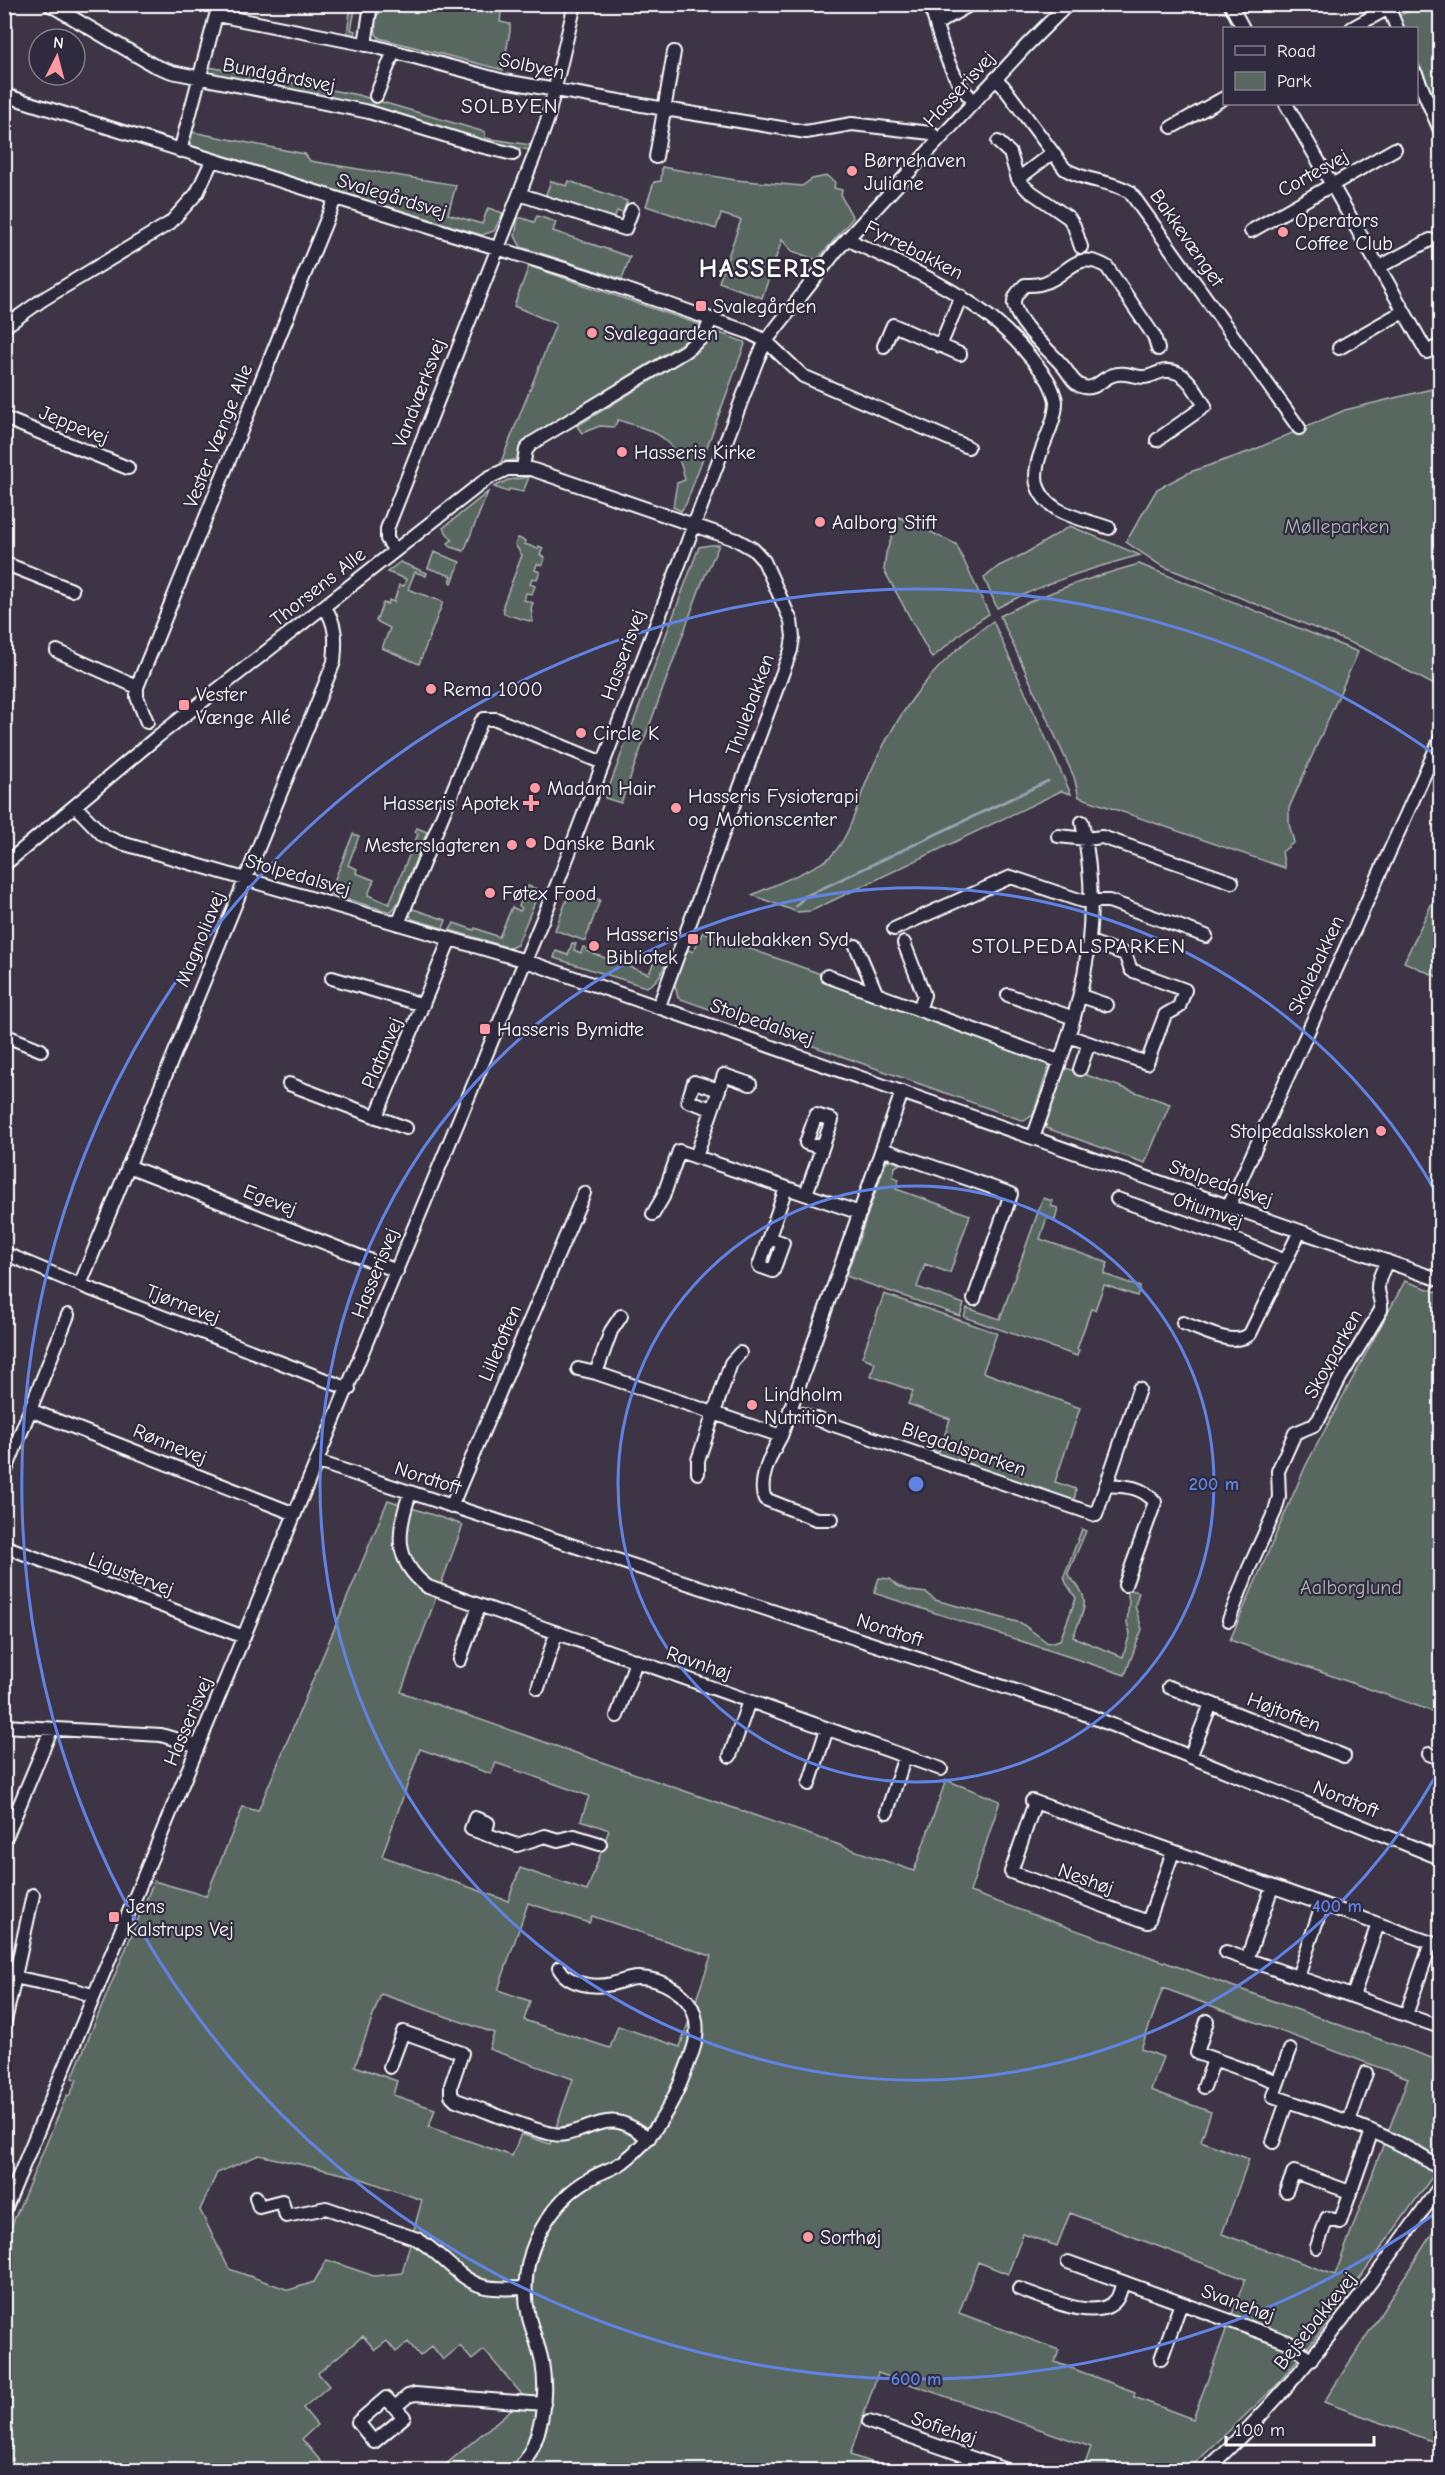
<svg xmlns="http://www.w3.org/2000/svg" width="1445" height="2475" viewBox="0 0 1445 2475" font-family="'Comic Neue',sans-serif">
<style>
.green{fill:#586860;stroke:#acb4b0;stroke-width:1.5;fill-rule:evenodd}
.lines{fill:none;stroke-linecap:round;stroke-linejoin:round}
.stream{stroke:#97a3b1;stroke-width:3}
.minor-casing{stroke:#fff;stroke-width:16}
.minor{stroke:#2f2a3d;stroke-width:12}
.ring{fill:none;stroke:#6183e4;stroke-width:3}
.poi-dot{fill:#ff9aa2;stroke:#2f2a3d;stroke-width:2}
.labels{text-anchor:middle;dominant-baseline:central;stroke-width:4.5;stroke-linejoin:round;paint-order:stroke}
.street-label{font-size:20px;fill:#fff;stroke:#2f2a3d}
.poi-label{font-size:20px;fill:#fff;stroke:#2f2a3d;text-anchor:start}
.park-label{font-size:20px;fill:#acb4b0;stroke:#2f2a3d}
.neighbourhood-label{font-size:21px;letter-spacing:1.5px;fill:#fff;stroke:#2f2a3d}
.district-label{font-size:26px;font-weight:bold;letter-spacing:1.5px;fill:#fff;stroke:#2f2a3d}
.centre{fill:#6183e4;stroke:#2f2a3d;stroke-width:3}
.ring-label{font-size:18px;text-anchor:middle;font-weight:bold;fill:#6183e4;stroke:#2f2a3d;stroke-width:4.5;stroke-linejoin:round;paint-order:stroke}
</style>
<rect width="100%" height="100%" fill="#3d3545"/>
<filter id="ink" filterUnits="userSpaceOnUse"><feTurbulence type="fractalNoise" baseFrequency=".0167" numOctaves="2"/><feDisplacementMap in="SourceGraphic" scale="12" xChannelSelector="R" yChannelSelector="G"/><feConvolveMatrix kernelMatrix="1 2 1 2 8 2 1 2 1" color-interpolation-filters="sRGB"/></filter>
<g filter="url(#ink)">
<!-- green -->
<path class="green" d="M351 5H356L351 30 356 31 355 35 347 33Z
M377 5H502L500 22 510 24V31L503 70 379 38 376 34 375 18 380 12Z
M1427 5H1440V112L1417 59 1416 28H1403L1397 16Z
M209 67 358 95 485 132V138L531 145 529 150 481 141 207 76Z
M192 132 305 154 310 161 456 185 448 214 482 224 488 208 503 213 494 231 482 235 192 147 189 142Z
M662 167 735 180 802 186 812 179 827 176 835 182 834 188 842 190 841 196 853 218 817 260 792 251 782 240 762 298 719 282 741 220 721 214 716 229 646 206 654 182 661 181Z
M551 181 567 186 569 181 627 201 623 213 617 211 614 220 545 197Z
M537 216 556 222 553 231 630 257 622 279 521 247 515 236 518 218H522L534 222Z
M529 266 704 326 697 334 534 434 527 442 521 459 501 462 556 324 514 306Z
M712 330 744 342 745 344 686 504 681 511 673 507 677 483 685 480C676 436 657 432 618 420L614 427 600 426 582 433 577 426 699 351V344Z
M1440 387V688L1366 649 1160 565 1126 542 1157 489 1190 472 1251 451 1345 410Z
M529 477 523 492 509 489 508 492 494 487 508 480Z
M488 492 464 551 451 547 448 543 452 540 443 528Z
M899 517 956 544 989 614 966 629 932 658 884 570 886 553Z
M1070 526 1140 555C1089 569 1043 583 997 608L984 578 999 566 1026 553Z
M518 538 526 541 525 544 538 549 539 546 543 548 540 555 545 557 543 565 537 564 535 570 540 572 537 579 532 578 530 584 535 586 532 594 526 593 524 600 533 603 531 608 533 622 504 614 503 605 522 555 515 545Z
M710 545H719L701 585 621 803 605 798 699 547Z
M434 552 460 562 452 583 450 582 452 576 428 568Z
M400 562 427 573 426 576 415 572 408 589 443 602 419 664 382 648 390 628 376 621 383 603 388 604 389 600 394 602 399 585 404 586 406 579 387 572Z
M1139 564 1358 652 1289 808V824L1294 842 1282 852 1285 868 1079 797 1074 777 1000 616C1046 592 1089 578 1139 564Z
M993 621 1071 794 1061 791 811 911 797 912 752 895C769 887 818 868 830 857 852 836 858 798 871 771 900 707 936 661 993 621Z
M417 828 427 832 398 903 392 911H387L329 894 353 834 359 836 348 865 357 869 356 873 374 880 368 895 389 904 418 834 415 832Z
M528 886 540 890 517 945 510 948 450 930 454 923 474 930 475 928 499 937 512 907 520 911 522 908 519 906Z
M1440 886V978L1404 962Z
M571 889 600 900 585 941 555 930Z
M413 909 446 920 443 928 412 919 409 913Z
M703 932 818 973 828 982 1050 1063 1033 1115 1024 1121 678 998 674 981 686 949 693 952Z
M572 943 576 944 574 950 581 953 583 947 586 948V951L649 974 657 954 668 958C663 970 659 982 646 987L554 958 556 951 568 955Z
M1063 1067 1170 1104 1145 1163 1046 1128 1047 1117Z
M891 1160 900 1164 895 1167 893 1177 899 1179 896 1189 970 1215 950 1273 925 1264 917 1287 964 1304 960 1316 846 1276 886 1162Z
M1043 1198 1053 1201 1051 1206 1058 1208 1055 1220 1049 1218 1046 1220 1040 1239 1108 1263 1104 1274 1140 1287 1137 1296 1104 1285 1095 1310 1091 1309 1077 1349 1079 1350 1077 1356 964 1317 967 1308 1000 1319Z
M1405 1281 1440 1293V1714L1230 1640 1306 1465Z
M884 1294 997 1333 983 1372 1080 1408 1055 1482 1076 1489 1074 1502 931 1453 932 1449 939 1452 950 1419 908 1404 913 1391 871 1376 875 1362 862 1357Z
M388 1500 463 1525 401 1692 914 1871 946 1780 1000 1801 970 1892 1440 2061V2166L1323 2329 1275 2387 1188 2470H1083L1091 2447 878 2373 850 2455 882 2466 880 2470H700L690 2467 688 2470H439L525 2398 484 2350 472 2360 460 2346 443 2360 432 2346 420 2356 408 2342 396 2352 387 2341 375 2350 363 2336 318 2373 329 2386 303 2408 317 2425 302 2439 328 2470H5V2241L67 2095 69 2096 77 2080 72 2078 154 1881 206 1896 243 1807 258 1811ZM420 1749 491 1774 496 1763 589 1796 581 1820 609 1830 587 1891 520 1868 508 1901 382 1856ZM528 1903 589 1923 592 1916 711 1956 680 2047 618 2026 610 2048 524 2020 530 2001 498 1990ZM1163 1988 1408 2078 1335 2275 1222 2234 1249 2159 1201 2141 1211 2112 1151 2090 1163 2057 1141 2049ZM381 1994 494 2033 489 2049 573 2079 550 2144 521 2134 512 2156 429 2127 435 2109 393 2095 397 2081 355 2066ZM259 2155 356 2177 422 2200 402 2273 374 2276 327 2260 314 2282 289 2290 229 2269 200 2210 217 2173ZM1070 2213 1245 2279 1193 2419 1134 2397 1135 2392 1055 2362 1059 2350 959 2313 978 2262 1008 2274 1023 2234 1057 2246Z
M1082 1529 1086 1531 1068 1573 1069 1577C1094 1598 1083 1611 1073 1637L1123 1657 1130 1633 1127 1623 1129 1602 1127 1589 1139 1592 1135 1606 1142 1629 1125 1675 874 1593 879 1578 890 1579 898 1586 911 1591 927 1593 935 1600 1021 1623 1048 1643 1060 1640 1076 1598 1066 1583 1064 1576Z
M1440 2221V2444L1324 2402Z"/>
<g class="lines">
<!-- stream -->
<path class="stream" d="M796 906 804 897 1048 781"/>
<!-- minor casing -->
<g class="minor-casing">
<path id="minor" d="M49 4 153 65 172 72 369 112 480 146 513 154
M930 4C940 37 948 77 974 101
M1230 4 1243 28
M1387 4 1397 28
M217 15 373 46 504 81 665 109 806 132 852 124 931 133 938 140
M936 24 971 4
M1352 28 1396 4
M365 45 371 4
M1416 74 1440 130
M995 79 1003 86 1065 169C1086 182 1110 180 1130 192L1299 428
M4 95 590 277 748 332 766 341 803 376 968 447
M376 96 394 51
M1286 104 1427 352 1440 345
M1172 127 1224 98
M998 142 1010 153 1018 179 1027 189 1069 218 1074 226 1081 247
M180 151 219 4
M656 157 674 52
M1018 179 1052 153
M519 194 625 229 632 210
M1251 231 1395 149
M848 238 857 244C920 273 986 301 1031 358 1037 366 1045 374 1050 384 1052 389 1055 395 1056 401 1057 437 1010 479 1057 509 1072 518 1092 522 1109 528
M1379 267 1430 240
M4 327 42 300 170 223 197 193 212 161
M884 346 893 325 960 354
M940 346 961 296
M1339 348 1404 311
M4 418 128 468
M1157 440 1205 406C1196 392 1186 369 1166 371 1158 371 1152 377 1144 377 1133 377 1124 371 1113 375 1102 378 1096 390 1084 387 1073 385 1069 372 1062 365 1049 350 1021 327 1015 308 1011 298 1019 291 1025 285 1030 285 1036 285 1040 284 1068 278 1074 247 1107 267L1154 336 1158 349
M523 467 526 450 532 443 685 351 704 336 711 319
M395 551 387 539V529L535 154 547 121 575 4
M4 563 72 590
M57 651 137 687
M147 722 137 697V687L335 199
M75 806 103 835 118 842 526 961 1440 1280
M1058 836 1086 839 1102 837 1232 882
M4 865 157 737 488 478 507 469H531L737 540 753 549 764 561 791 621 793 637 791 650 659 1006
M398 924 481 722 484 719H496L603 763
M894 929 1011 877 1082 901H1109L1206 936
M904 943 924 995 919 1010
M856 946 877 995
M827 976 1059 1061
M332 978 423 1005
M1008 995 1074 1018
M1081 996 1107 1005
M4 1035 41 1050
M1068 1036 1147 1063 1165 1015 1179 1007 1185 990 1131 970 1125 954 1090 942
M1080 1069 1089 1043
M289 1084 406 1128
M712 1109 688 1101 694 1082 719 1090
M376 1117 450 939
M1033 1138C1073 1026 1108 943 1082 822
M882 1149 1011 1194 974 1299
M696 1157 724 1075 750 1084
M128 1166 397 1271
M806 1194 832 1120 816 1115 806 1143 822 1148
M1117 1199 1241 1242 1285 1261
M1229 1206 1440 740
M653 1214 663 1197 679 1151 860 1213
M769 1238 783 1243 773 1271 759 1266 786 1188
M4 1253 80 1285 349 1389
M80 1285 334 662C336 642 337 623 324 607
M1183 1323C1201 1329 1234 1348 1250 1334L1300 1231
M578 1369 596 1373 781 1436 902 1092
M596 1373 611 1331 621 1316
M30 1410 295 1514
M790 1410 1096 1515 1139 1389
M781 1436C772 1452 757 1482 765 1499L816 1519H832
M318 1462 1080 1712 1440 1858
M698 1473V1460L731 1363 740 1353
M4 1475 68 1315
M1106 1485C1126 1486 1142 1486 1155 1502L1125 1585
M410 1493C397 1531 393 1561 428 1587L941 1769
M451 1507 584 1193
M4 1546 244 1637
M1229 1620 1249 1568 1275 1511 1279 1497 1278 1471 1295 1433 1314 1425 1319 1419 1340 1378 1381 1310C1382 1302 1379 1297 1378 1290 1377 1280 1383 1270 1387 1261
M460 1660 479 1606
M1169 1687 1344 1756
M538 1688 556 1634
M617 1716 636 1661
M4 1726 161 1735 198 1746
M1429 1754 1440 1758
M730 1756 749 1701
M1190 1757 1211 1704
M809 1784 827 1729
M1032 1801 1440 1946
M1035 1802 1011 1872 1148 1922 1173 1852
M887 1812 905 1756
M485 1834 471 1829 475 1818 488 1823 485 1834 517 1845 545 1836 558 1840 574 1836 600 1844
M7 1835 51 1730
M1226 1952 1440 2027
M1247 1959 1272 1887
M4 1975 76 1990 94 1996
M1298 1977 1322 1905
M1353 1996 1378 1924
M1406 2015 1431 1943
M1207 2021 1197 2053 1278 2082 1273 2096C1330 2116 1391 2132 1440 2169
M4 2026 33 1895
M390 2067 403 2032 462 2053 451 2085V2095L456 2100C486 2110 523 2128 553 2134 562 2136 571 2133 580 2130 614 2117 618 2118 649 2138
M1278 2082 1290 2050
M1204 2087 1214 2060
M1349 2122 1366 2073
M1273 2142 1287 2101
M1286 2191 1294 2172 1350 2192
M256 2197 259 2207 282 2201 286 2216 326 2208 417 2239C440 2252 457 2278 482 2286 496 2290 511 2288 525 2288
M4 2212 558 882 757 360 766 341 836 251 1026 46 1068 4
M1317 2247 1327 2218 1340 2222 1372 2131
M1068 2262 1288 2342 1311 2360
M1019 2289C1041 2296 1097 2324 1116 2300 1120 2295 1121 2287 1123 2282
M1161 2359 1181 2303
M386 2398 404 2417 374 2442 358 2422Z
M395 2407 408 2396 415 2394 544 2404
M869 2422 1006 2470
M519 2470C542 2440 548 2398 542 2362 539 2346 533 2333 529 2318 522 2288 526 2257 541 2230 553 2208 569 2190 591 2178 601 2172 613 2169 623 2162 654 2139 673 2104 686 2069 693 2051 700 2035 695 2016 689 1993 661 1978 638 1978 629 1978 620 1982 612 1984 594 1988 568 1985 559 1968
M1206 2470C1297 2386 1369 2287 1440 2186"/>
</g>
<!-- minor -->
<use href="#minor" class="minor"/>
</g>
</g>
<!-- distance rings -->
<g class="ring">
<circle cx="916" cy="1484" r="298"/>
<path d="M1440 1768A596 596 0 1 1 1440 1200"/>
<path d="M1436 2213A895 895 0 1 1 1436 755"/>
</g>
<!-- markers -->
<g class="poi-dot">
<circle cx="852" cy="171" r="6"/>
<circle cx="1283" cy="232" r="6"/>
<rect x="695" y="300" width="12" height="12" rx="3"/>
<circle cx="592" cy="333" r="6"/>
<circle cx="622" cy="452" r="6"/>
<circle cx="820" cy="522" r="6"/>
<circle cx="431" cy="689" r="6"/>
<rect x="178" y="699" width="12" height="12" rx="3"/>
<circle cx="581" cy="733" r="6"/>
<circle cx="535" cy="788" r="6"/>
<path d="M528 794h6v6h6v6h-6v6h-6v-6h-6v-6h6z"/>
<circle cx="676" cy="808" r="6"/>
<circle cx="531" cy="843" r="6"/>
<circle cx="512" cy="845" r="6"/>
<circle cx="490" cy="893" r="6"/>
<rect x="687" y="933" width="12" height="12" rx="3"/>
<circle cx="594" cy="946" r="6"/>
<rect x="479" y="1023" width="12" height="12" rx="3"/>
<circle cx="1381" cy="1131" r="6"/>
<circle cx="752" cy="1405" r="6"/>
<rect x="108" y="1911" width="12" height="12" rx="3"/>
<circle cx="808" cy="2237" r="6"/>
</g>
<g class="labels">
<!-- street labels -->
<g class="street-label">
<text transform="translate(532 66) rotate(12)">Solbyen</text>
<text transform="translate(279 75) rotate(11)">Bundgårdsvej</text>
<text transform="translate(959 89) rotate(-47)">Hasserisvej</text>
<text transform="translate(1313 173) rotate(-29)">Cortesvej</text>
<text transform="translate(392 196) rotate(17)">Svalegårdsvej</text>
<text transform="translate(1187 238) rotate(55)">Bakkevænget</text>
<text transform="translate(914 250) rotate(27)">Fyrrebakken</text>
<text transform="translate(419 393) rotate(-69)">Vandværksvej</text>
<text transform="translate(74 425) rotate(22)">Jeppevej</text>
<text transform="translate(218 436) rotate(-68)">Vester Vænge Alle</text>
<text transform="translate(318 587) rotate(-38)">Thorsens Alle</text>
<text transform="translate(623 655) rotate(-70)">Hasserisvej</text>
<text transform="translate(750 705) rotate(-70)">Thulebakken</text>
<text transform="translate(298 875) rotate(16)">Stolpedalsvej</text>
<text transform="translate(200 939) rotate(-68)">Magnoliavej</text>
<text transform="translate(1316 965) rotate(-65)">Skolebakken</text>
<text transform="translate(762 1022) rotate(19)">Stolpedalsvej</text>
<text transform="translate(382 1053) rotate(-67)">Platanvej</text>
<text transform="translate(1221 1183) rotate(19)">Stolpedalsvej</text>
<text transform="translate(270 1200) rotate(21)">Egevej</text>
<text transform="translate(1208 1210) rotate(19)">Otiumvej</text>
<text transform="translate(375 1273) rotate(-68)">Hasserisvej</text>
<text transform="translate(183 1304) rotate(21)">Tjørnevej</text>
<text transform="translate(500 1343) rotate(-67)">Lilletoften</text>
<text transform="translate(1333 1354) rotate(-61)">Skovparken</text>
<text transform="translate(170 1444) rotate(22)">Rønnevej</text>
<text transform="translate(964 1449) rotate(19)">Blegdalsparken</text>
<text transform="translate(428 1478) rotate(18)">Nordtoft</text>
<text transform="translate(131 1574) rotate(21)">Ligustervej</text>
<text transform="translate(890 1630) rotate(18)">Nordtoft</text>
<text transform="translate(699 1663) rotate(19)">Ravnhøj</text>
<text transform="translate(1284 1712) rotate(21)">Højtoften</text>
<text transform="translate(188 1721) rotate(-67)">Hasserisvej</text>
<text transform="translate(1346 1799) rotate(22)">Nordtoft</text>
<text transform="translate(1086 1879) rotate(20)">Neshøj</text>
<text transform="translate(1238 2303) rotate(20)">Svanehøj</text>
<text transform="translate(1315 2321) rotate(-51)">Bejsebakkevej</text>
<text transform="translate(944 2428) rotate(19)">Sofiehøj</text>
</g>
<!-- poi labels -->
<g class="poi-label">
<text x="864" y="160">Børnehaven<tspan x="864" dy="23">Juliane</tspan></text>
<text x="1295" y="220">Operators<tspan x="1295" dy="23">Coffee Club</tspan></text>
<text x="713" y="306">Svalegården</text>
<text x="604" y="333">Svalegaarden</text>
<text x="634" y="452">Hasseris Kirke</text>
<text x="832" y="522">Aalborg Stift</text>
<text x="443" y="689">Rema 1000</text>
<text x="196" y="694">Vester<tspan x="196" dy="23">Vænge Allé</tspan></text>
<text x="593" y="733">Circle K</text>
<text x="547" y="788">Madam Hair</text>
<text x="688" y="796">Hasseris Fysioterapi<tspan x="688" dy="23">og Motionscenter</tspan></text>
<text x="519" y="803" text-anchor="end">Hasseris Apotek</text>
<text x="543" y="843">Danske Bank</text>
<text x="500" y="845" text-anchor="end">Mesterslagteren</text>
<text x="502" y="893">Føtex Food</text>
<text x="606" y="934">Hasseris<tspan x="606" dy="23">Bibliotek</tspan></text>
<text x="705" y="939">Thulebakken Syd</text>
<text x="497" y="1029">Hasseris Bymidte</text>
<text x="1369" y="1131" text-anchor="end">Stolpedalsskolen</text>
<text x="764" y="1394">Lindholm<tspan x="764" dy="23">Nutrition</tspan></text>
<text x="126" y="1906">Jens<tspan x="126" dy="23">Kalstrups Vej</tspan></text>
<text x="820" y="2237">Sorthøj</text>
</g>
<!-- park labels -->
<g class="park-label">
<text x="1337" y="526">Mølleparken</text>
<text x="1351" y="1587">Aalborglund</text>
</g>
<!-- neighbourhood labels -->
<g class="neighbourhood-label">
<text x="510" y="106">SOLBYEN</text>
<text x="1079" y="946">STOLPEDALSPARKEN</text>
</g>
<!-- district labels -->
<g class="district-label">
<text x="763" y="269">HASSERIS</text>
</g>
</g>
<circle cx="916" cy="1484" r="9" class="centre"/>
<g class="ring-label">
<text x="1214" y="1490">200 m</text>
<text x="1337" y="1912">400 m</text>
<text x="916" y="2385">600 m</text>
</g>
<!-- margin -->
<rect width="1445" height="2475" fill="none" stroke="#2f2a3d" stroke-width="24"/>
<rect x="12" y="12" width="1421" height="2451" fill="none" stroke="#fff" stroke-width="2" filter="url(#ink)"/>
<!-- legend -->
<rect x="1223" y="27" width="195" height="78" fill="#2f2a3d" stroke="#827f8b" stroke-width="1.5"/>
<rect x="1235" y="46" width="30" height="9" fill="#2f2a3d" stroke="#827f8b" stroke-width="1.5"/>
<text x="1277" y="57" font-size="18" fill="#ffffff">Road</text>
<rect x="1235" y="72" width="30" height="18" fill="#586860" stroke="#827f8b" stroke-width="1.5"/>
<text x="1277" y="87" font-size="18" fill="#ffffff">Park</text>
<!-- north arrow -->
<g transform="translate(57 57) rotate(6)"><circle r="28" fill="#2f2a3d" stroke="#827f8b" stroke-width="1.5"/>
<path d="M0-4.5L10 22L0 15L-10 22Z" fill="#ff9aa2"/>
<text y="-9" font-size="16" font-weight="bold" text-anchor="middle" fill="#ffffff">N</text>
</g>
<!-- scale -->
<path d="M1226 2436v9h148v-9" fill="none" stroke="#ffffff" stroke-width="3"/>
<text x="1235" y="2436" font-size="18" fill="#ffffff" stroke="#2f2a3d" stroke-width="4.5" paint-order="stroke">100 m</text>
</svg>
